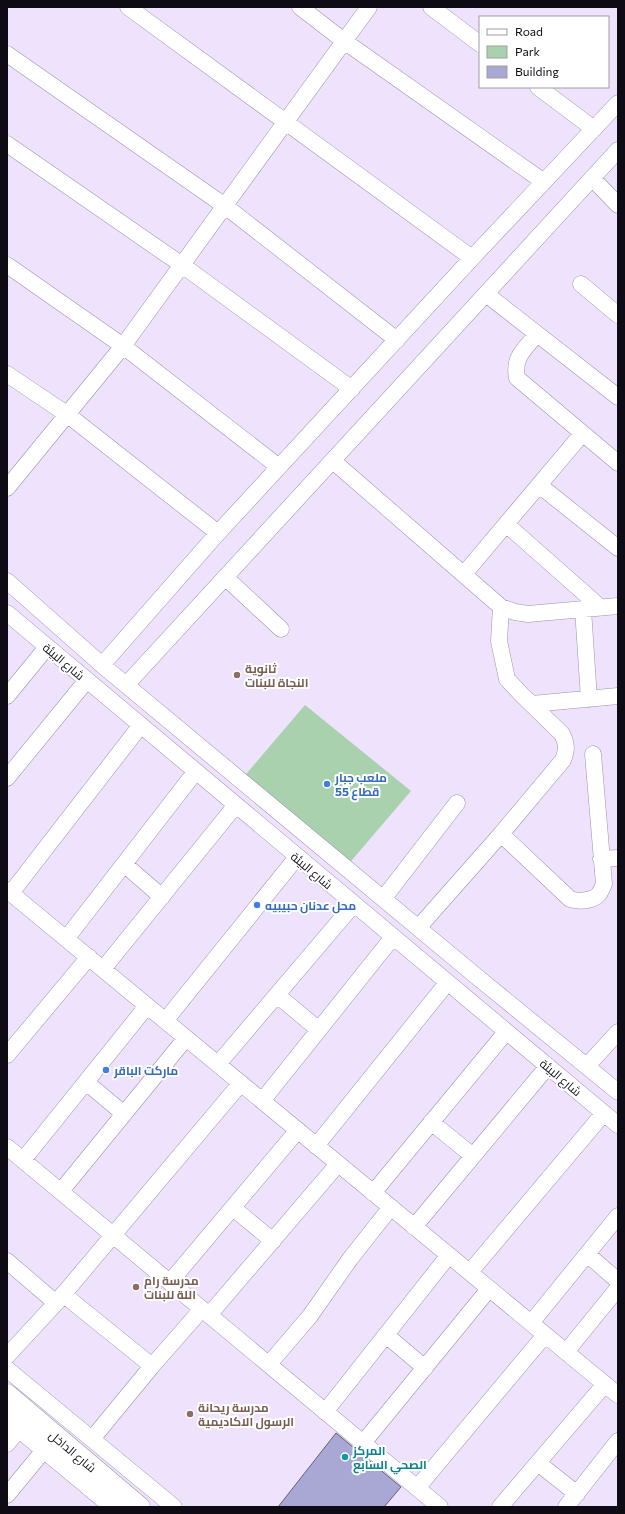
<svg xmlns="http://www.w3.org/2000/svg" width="625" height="1514" viewBox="0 0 625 1514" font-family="Commissioner,Cairo,sans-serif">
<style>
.green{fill:#aad1ae}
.building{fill:#a9a7d4;stroke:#63627a}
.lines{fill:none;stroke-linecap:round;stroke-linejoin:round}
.minor-casing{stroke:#9e92ac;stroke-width:17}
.major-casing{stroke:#9e92ac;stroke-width:21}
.minor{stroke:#fff;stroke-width:16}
.major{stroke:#fff;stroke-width:20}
.education-dot{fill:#8d6e63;stroke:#fff;stroke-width:1.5}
.shop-dot{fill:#3f7fe0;stroke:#fff;stroke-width:1.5}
.culture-dot{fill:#0f9aa8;stroke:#fff;stroke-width:1.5}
.labels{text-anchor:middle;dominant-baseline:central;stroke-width:4;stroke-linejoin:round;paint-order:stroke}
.street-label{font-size:12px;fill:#0f0b14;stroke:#fff}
.education-label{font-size:12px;font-weight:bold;fill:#785e54;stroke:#fff;text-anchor:start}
.shop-label{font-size:12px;font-weight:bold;fill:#366cbe;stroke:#fff;text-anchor:start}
.culture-label{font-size:12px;font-weight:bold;fill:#0d838f;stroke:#fff;text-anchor:start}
</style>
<rect width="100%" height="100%" fill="#eee2fd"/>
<!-- green -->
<path class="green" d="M305 705 411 791 346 867 241 780Z"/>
<!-- building -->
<path class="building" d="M336 1433 401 1487 384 1507H278Z"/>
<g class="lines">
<!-- minor casing -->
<g class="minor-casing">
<path id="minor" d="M128 7 472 258
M300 7 344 41 544 182
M431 7 480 44
M7 54 225 206 397 340
M538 87 594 129
M7 144 182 265 352 389
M592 178 618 205
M7 265 123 346 279 467
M581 284 618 315
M486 294 618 397
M537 334C524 350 513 357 517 378L618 463
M7 374 68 415 218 533
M333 461 501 607 515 612 528 614 618 606
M539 485 618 548
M7 488 123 346 369 7
M506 524 600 607
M464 574 582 434
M225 577 281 629
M7 581 102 665 476 976 618 1092
M583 609 589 699
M7 613 618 1125
M102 665 218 533 472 258 618 103
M127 684 618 150
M7 696 47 647
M532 704 618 696
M7 778 87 680
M501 834 570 899C579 902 593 901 599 894 601 891 602 888 604 884L593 754
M601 859 618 858
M124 864 162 897
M7 890 618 1395
M11 893 141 725
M383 899 457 803
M418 928 501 834 563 760C567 750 567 744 562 734L522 695 507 679 499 641 501 607
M66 939 196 771
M103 969 236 805
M277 995 319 1030
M165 1021 297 857
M7 1055 89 957
M218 1064 354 904
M587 1066 618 1032
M86 1082 124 1114
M262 1101 393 937
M431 1122 473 1156
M316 1146 447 983
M7 1147 440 1507
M23 1160 147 1006
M61 1191 186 1038
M373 1193 506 1032
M233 1208 273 1241
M414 1227 548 1066
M587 1254 618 1281
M7 1261 56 1303
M470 1272 604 1113
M170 1282 298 1130
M63 1294 152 1366
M209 1315 338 1164
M531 1323 618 1216
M386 1335 425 1368
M566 1352 618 1288
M7 1356 56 1303 241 1083
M269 1364 310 1316 350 1259 391 1207
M7 1369 174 1507
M325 1412 449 1255
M92 1439 152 1366 202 1309
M363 1443 489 1289
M7 1444 20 1428
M538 1463 577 1494
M417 1488 545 1335
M7 1495 45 1449
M500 1507 605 1384
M566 1507 618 1441"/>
</g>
<!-- major casing -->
<g class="major-casing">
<path id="major" d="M7 1394 140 1507
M7 1417 115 1507"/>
</g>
<!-- minor -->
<use href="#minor" class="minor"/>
<!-- major -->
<use href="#major" class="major"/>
</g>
<!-- markers -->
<g class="education-dot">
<circle cx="237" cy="675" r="4"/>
<circle cx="136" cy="1287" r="4"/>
<circle cx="190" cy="1414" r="4"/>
</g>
<g class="shop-dot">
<circle cx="327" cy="784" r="4"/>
<circle cx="257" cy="905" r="4"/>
<circle cx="106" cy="1070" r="4"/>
</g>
<circle class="culture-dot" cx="345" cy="1457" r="4"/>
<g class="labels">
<!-- street labels -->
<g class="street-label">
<text transform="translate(64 661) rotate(40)">شارع البيئة</text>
<text transform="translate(312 870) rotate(40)">شارع البيئة</text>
<text transform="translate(561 1077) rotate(40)">شارع البيئة</text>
<text transform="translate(73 1451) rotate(40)">شارع الداخل</text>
</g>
<!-- education labels -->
<g class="education-label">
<text x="245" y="668">ثانوية<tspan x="245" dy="14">النجاة للبنات</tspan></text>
<text x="144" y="1280">مدرسة رام<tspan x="144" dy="14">اللة للبنات</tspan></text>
<text x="198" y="1407">مدرسة ريحانة<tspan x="198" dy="14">الرسول الاكاديمية</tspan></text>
</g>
<!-- shop labels -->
<g class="shop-label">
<text x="335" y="777">ملعب جبار<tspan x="335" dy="14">قطاع 55</tspan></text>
<text x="265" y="905">محل عدنان حبيبيه</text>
<text x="114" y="1070">ماركت الباقر</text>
</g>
<!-- culture labels -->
<g class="culture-label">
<text x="353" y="1450">المركز<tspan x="353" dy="14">الصحي السابع</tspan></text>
</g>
</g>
<!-- border -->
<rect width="625" height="1514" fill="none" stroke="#0f0b14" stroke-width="16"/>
<!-- legend -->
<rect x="479" y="16" width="130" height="72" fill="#ffffff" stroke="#9f9da1"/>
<rect x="487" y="29" width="20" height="6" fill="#ffffff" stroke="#9f9da1"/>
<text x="515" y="36" font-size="12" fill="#0f0b14">Road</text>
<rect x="487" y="46" width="20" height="12" fill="#aad1ae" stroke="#9f9da1"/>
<text x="515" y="56" font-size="12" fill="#0f0b14">Park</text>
<rect x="487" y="66" width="20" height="12" fill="#a9a7d4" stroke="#9f9da1"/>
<text x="515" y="76" font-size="12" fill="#0f0b14">Building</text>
</svg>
